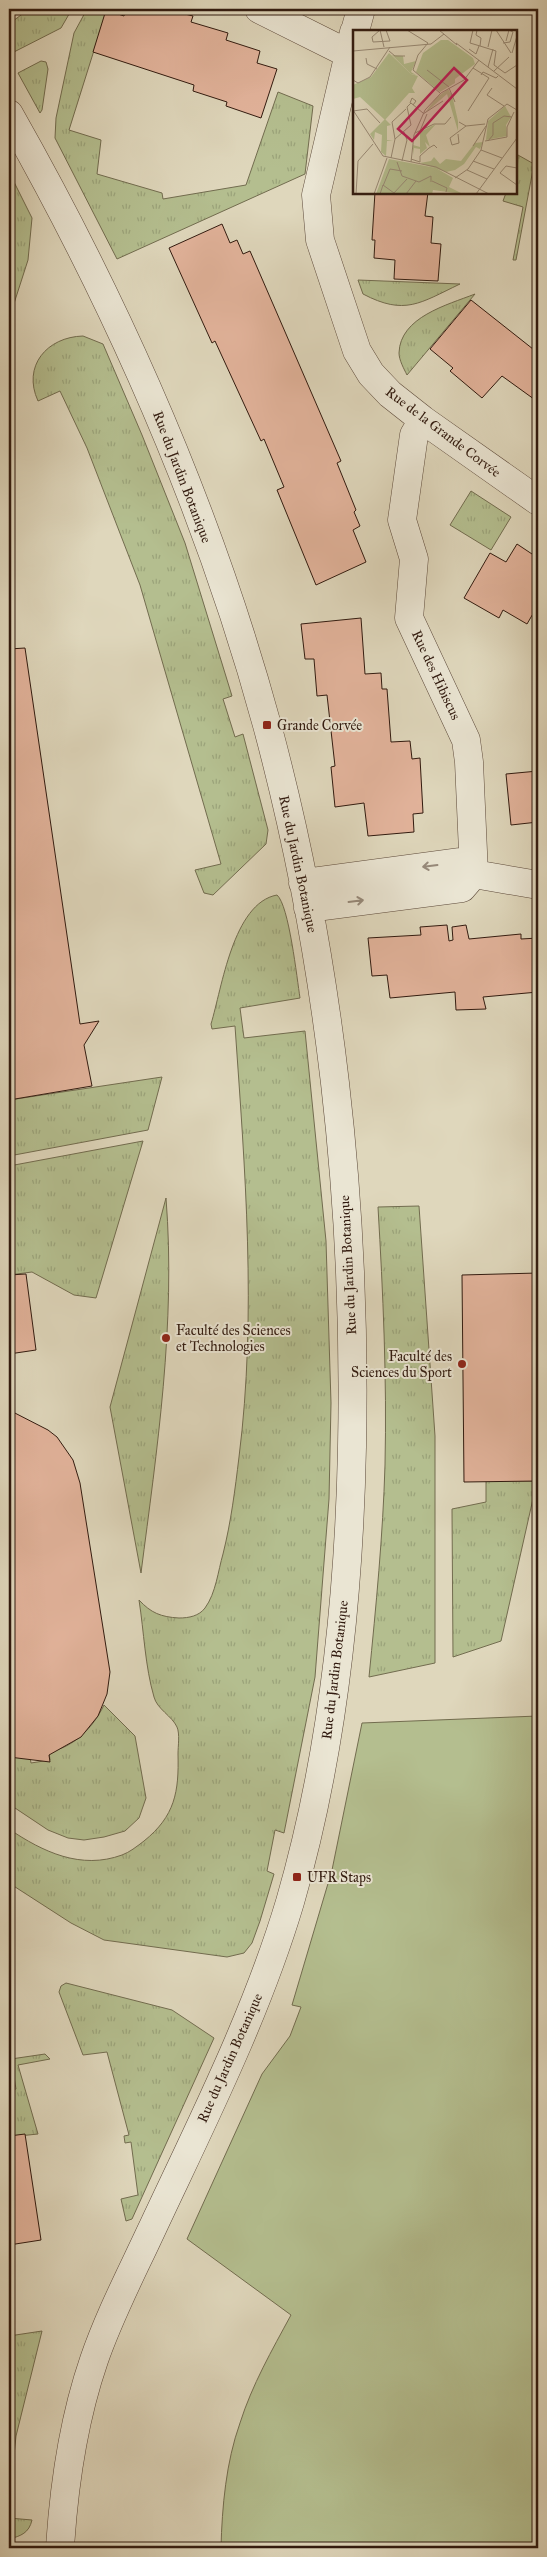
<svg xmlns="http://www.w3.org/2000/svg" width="547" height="2557" viewBox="0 0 547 2557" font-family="'IM FELL Great Primer',serif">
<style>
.grass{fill:url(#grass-tufts);stroke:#726c4f}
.pitch{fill:#b4be8f;stroke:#726c4f}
.building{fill:#e2b39b;stroke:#311a0f}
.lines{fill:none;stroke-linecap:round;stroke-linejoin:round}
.street-casing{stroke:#5c493a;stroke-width:29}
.street{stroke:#eae5d3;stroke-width:28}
.oneway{stroke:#978a7b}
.poi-dot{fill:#8f2418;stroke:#eae5d3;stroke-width:2}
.labels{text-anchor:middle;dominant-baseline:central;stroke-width:4;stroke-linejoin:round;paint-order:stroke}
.street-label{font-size:14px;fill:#311a0f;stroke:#eae5d3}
.poi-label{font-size:14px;fill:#311a0f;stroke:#eae5d3;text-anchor:start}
.inset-road{fill:none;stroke:#998b77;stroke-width:1}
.view{fill:#c2185b;fill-opacity:0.15;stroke:#c2185b;stroke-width:2.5}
.inset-edge{fill:none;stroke:#311a0f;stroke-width:2.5}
</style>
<defs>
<pattern id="grass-tufts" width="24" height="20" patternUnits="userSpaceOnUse" patternTransform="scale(1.25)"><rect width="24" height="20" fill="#b4be8f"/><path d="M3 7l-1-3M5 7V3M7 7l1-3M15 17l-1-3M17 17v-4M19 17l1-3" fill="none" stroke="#9ba37a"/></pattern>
</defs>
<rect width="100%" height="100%" fill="#dfd7bc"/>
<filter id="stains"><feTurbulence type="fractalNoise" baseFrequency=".004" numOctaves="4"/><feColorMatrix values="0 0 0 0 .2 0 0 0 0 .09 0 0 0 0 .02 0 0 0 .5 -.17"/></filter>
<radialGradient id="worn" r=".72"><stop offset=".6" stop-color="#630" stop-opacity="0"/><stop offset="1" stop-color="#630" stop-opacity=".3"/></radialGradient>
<!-- grass -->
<path class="grass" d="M29 9H72L61 28 10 54 9 24Z
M87 9H107L69 130 101 140 97 174 162 193 163 199 246 185 278 92 313 106 305 174 117 259 55 138 56 118 74 33Z
M41 61 46 62 48 69 42 110 40 113 18 73Z
M518 155 534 164 516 260H513L523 207 503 201 506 193 516 192Z
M9 172 32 218 28 260 9 319Z
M358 280 460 284C420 303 405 316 363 294Z
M475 294 407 375C404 369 399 360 399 353 400 317 447 305 475 294Z
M83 336 103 344 142 435 185 543 232 696 223 699 235 737 243 734 268 830 266 844 213 895 204 893 195 870 221 864 140 585 87 448 60 391 38 401C22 366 47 337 83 336Z
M471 491 511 517 491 550 450 525Z
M277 895C289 905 297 979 300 998L240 1008 244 1038 305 1031 326 1241 331 1403 329 1499 315 1677 284 1833 275 1830 267 1871 274 1874 260 1921 252 1943 244 1953 227 1957 104 1940 71 1923 9 1883V1829C43 1852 81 1870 122 1855 130 1852 136 1847 144 1841 175 1816 179 1792 178 1754 178 1746 180 1734 177 1727 172 1716 157 1709 154 1697 145 1666 144 1632 139 1600 151 1613 161 1617 179 1618 189 1618 199 1616 205 1608 216 1593 218 1571 223 1554 231 1522 235 1490 239 1457 257 1314 245 1170 235 1026L212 1029 211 1024C222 988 233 903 277 895Z
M162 1077 148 1130 9 1156V1100Z
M143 1141 96 1298 74 1295 32 1272 9 1275V1166Z
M166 1198C176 1324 157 1449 141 1573L110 1407Z
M419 1206 435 1436V1663L369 1677C376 1606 383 1535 385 1465 387 1379 383 1293 378 1207Z
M486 1481H537L501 1641 453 1657 452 1509 486 1502Z
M104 1705 135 1736 146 1798 139 1818 125 1831 104 1837 84 1840 68 1838 48 1830 9 1804V1756L30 1757 31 1763 50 1760 49 1752C74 1747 93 1728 104 1705Z
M66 1983 172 2010 214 2038 132 2219 126 2221 121 2199 138 2195 131 2142 125 2143 124 2136 129 2135 107 2052 83 2055 59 1992 61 1986Z
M45 2054 50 2059 18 2065 38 2134 9 2137V2090L16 2089 11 2059Z
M42 2331 16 2436 9 2504V2336Z
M9 2518 32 2520C29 2533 21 2536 9 2539Z"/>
<!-- pitch -->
<path class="pitch" d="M538 1716V2548H221C222 2507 226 2462 240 2423 252 2385 272 2350 291 2315L187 2239 262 2074 290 2036 301 2007 292 2005 332 1870 362 1723Z"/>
<!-- building -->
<path class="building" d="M126 9H165L193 16 191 22 228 33 226 40 260 51 257 63 277 69 261 118 226 106 227 102 193 91 194 85 93 52 106 10 124 16Z
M375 192H428L425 216 433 217 431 243 441 244 438 281 394 279 395 260 374 258 375 240H372Z
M222 224 230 243 237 240 243 254 250 251 341 461 337 463 356 510 354 512 360 526 353 530 366 562 316 585 277 490 284 487 264 439 261 441 215 341 212 343 169 248Z
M471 300 538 353V402L502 376 482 398 450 371 453 368 430 349Z
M517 544 538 558V605L527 624 503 610 499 618 464 598 490 553 506 562Z
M361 618 365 674 381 673 382 689H387L391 742 410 741 412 759 420 758 423 813 413 814 414 832 368 836 364 803 335 807 331 767 335 766 327 695 317 696 314 659H305L301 624Z
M25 648 80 1024 99 1021 84 1045 92 1086 9 1100V649Z
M538 771V822L511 825 506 774Z
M447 925 449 941 453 940 452 927 466 925 469 939 521 934V939L538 938V992L483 997 486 1009 456 1010 455 992 390 998 387 975 372 976 368 938 421 935 420 927Z
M538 1273V1481L464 1482 462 1275Z
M26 1274 36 1350 9 1354V1275Z
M9 1410 48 1430 57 1437 73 1460 80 1483 110 1672 107 1694 98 1716 81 1737 49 1755 50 1762 9 1757Z
M25 2134 41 2240 9 2245V2136Z"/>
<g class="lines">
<!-- street casing -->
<g class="street-casing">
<path id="street" d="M259 9 349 54
M355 31 361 9
M354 32 316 195 320 240 357 351 371 374 390 394 423 420 538 501
M9 114C118 306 209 512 267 725 330 959 357 1205 352 1447 349 1600 333 1754 290 1902 256 2016 201 2124 151 2231 131 2274 109 2316 94 2360 73 2421 64 2484 60 2548
M423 420 414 435 402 520 414 559 409 618 466 740 469 762 474 874
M303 883 459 862 474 874 538 885
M308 908 462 888 474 874"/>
</g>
<!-- street -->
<use href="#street" class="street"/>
</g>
<!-- one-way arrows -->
<defs><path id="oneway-shaft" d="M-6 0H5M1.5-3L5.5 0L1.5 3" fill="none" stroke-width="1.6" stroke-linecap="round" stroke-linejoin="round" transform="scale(1.25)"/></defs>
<g class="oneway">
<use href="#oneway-shaft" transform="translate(430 866) rotate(173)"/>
<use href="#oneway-shaft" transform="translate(356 901) rotate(-7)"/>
</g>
<!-- markers -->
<g class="poi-dot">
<rect x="262" y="720" width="10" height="10" rx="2.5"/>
<circle cx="166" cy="1338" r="5"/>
<circle cx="462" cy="1364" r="5"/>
<rect x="292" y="1872" width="10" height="10" rx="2.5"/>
</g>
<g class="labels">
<!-- street labels -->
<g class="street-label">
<text transform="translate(443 432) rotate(37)">Rue de la Grande Corvée</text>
<text transform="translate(182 477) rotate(69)">Rue du Jardin Botanique</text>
<text transform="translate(436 675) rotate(65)">Rue des Hibiscus</text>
<text transform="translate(298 864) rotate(78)">Rue du Jardin Botanique</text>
<text transform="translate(348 1265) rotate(-93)">Rue du Jardin Botanique</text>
<text transform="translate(335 1670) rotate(-83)">Rue du Jardin Botanique</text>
<text transform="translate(230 2058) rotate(-66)">Rue du Jardin Botanique</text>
</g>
<!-- poi labels -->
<g class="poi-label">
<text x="277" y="725">Grande Corvée</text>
<text x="176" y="1330">Faculté des Sciences<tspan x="176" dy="16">et Technologies</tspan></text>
<text x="452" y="1356" text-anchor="end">Faculté des<tspan x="452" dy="16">Sciences du Sport</tspan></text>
<text x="307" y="1877">UFR Staps</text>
</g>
</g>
<!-- overview -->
<g transform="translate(353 30)">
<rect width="164" height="164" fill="#dfd7bc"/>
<path d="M39 25 50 26 51 34 63 31 58 42 63 45 58 44ZM95 59 99 65 105 91V101L94 64 71 84 83 68ZM152 76 158 87 153 95 154 106 133 110 135 91ZM32 89 38 95 34 96V110H40L34 111 33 126 28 122 29 105 22 102 21 110 17 104ZM83 94 73 105 77 117 72 112 74 118 67 124V119L61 118 60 125V115L67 117V102ZM130 112 127 119 123 117 111 134 102 140 93 142 67 133 78 131 81 127 87 134 93 129 108 131 122 113Z" fill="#b4be8f"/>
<path d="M36 23 58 44 65 46 59 58 62 63H56L32 90 7 67 0 69V55L18 47Z" fill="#b4be8f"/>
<path d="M36 129 83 138 100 148 96 157 110 164 80 160 79 164H23Z" fill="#b4be8f"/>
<path d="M88 10H95L120 28 122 34 102 49V53L87 62 63 42 70 23Z" fill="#b4be8f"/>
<path class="inset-road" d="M27 0 19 7 20 12 37 11 33 0M27 0 31 17M54 0 75 13 65 25 60 40 87 63M86 0 104 15M120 0 117 13 127 16 128 8 123 5 124 0M143 0 158 23M103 13 164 59M150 13 157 12 160 2 156 0 153 11M127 16 143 21 141 35 152 43 164 35M135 17 139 0M116 19 123 24 126 16M0 21 78 14 91 4M36 21 42 26H52M159 23 164 6M13 28 14 34 24 39M135 37 140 19M74 40 96 57M141 41 156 27M128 45 130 42 143 48 145 46M0 50 5 53 17 47 37 17M96 58 102 72M139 58 134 65 151 76M57 73 59 68 63 71 60 75M0 80 30 126 83 137 136 164M0 81 14 79 27 93M115 81 136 48 120 38M70 84 90 71M106 92 113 96 132 94M67 101 74 84M62 103 81 94H92L98 87M105 104 106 113 99 115 97 108 113 96M42 109 39 92 53 79M132 111 154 107V97L161 82M135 111 140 105V93L151 86 159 87M120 116 133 96M128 120 149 128M38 128 42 109 58 95 54 77 58 73 70 83M58 129 67 132V126L76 118 81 115 84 118M49 131 54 110 51 102M120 131 141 139M44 132 49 146 66 152 78 146V152M58 132 61 105 72 80 88 63 111 50 126 30M164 138 153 136 147 143 164 155M114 140 134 149M102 148 115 139 128 120 135 89 154 74 164 80M79 151 94 158 93 162M30 156 37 139 49 141M3 164 5 131 20 114M21 164 34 128M27 164 30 155 41 163M40 164 54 149M53 164 63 151M123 164 164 108"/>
<path class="view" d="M101 38 114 50 59 111 45 99Z"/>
<rect width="164" height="164" class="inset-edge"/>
</g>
<!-- margin -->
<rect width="547" height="2557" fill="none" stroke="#dfd7bc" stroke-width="30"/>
<rect x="10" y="10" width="527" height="2537" fill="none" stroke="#311a0f" stroke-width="2.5"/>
<rect x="15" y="15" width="517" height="2527" fill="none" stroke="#311a0f"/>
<rect width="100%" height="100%" filter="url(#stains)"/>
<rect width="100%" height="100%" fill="url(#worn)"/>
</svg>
